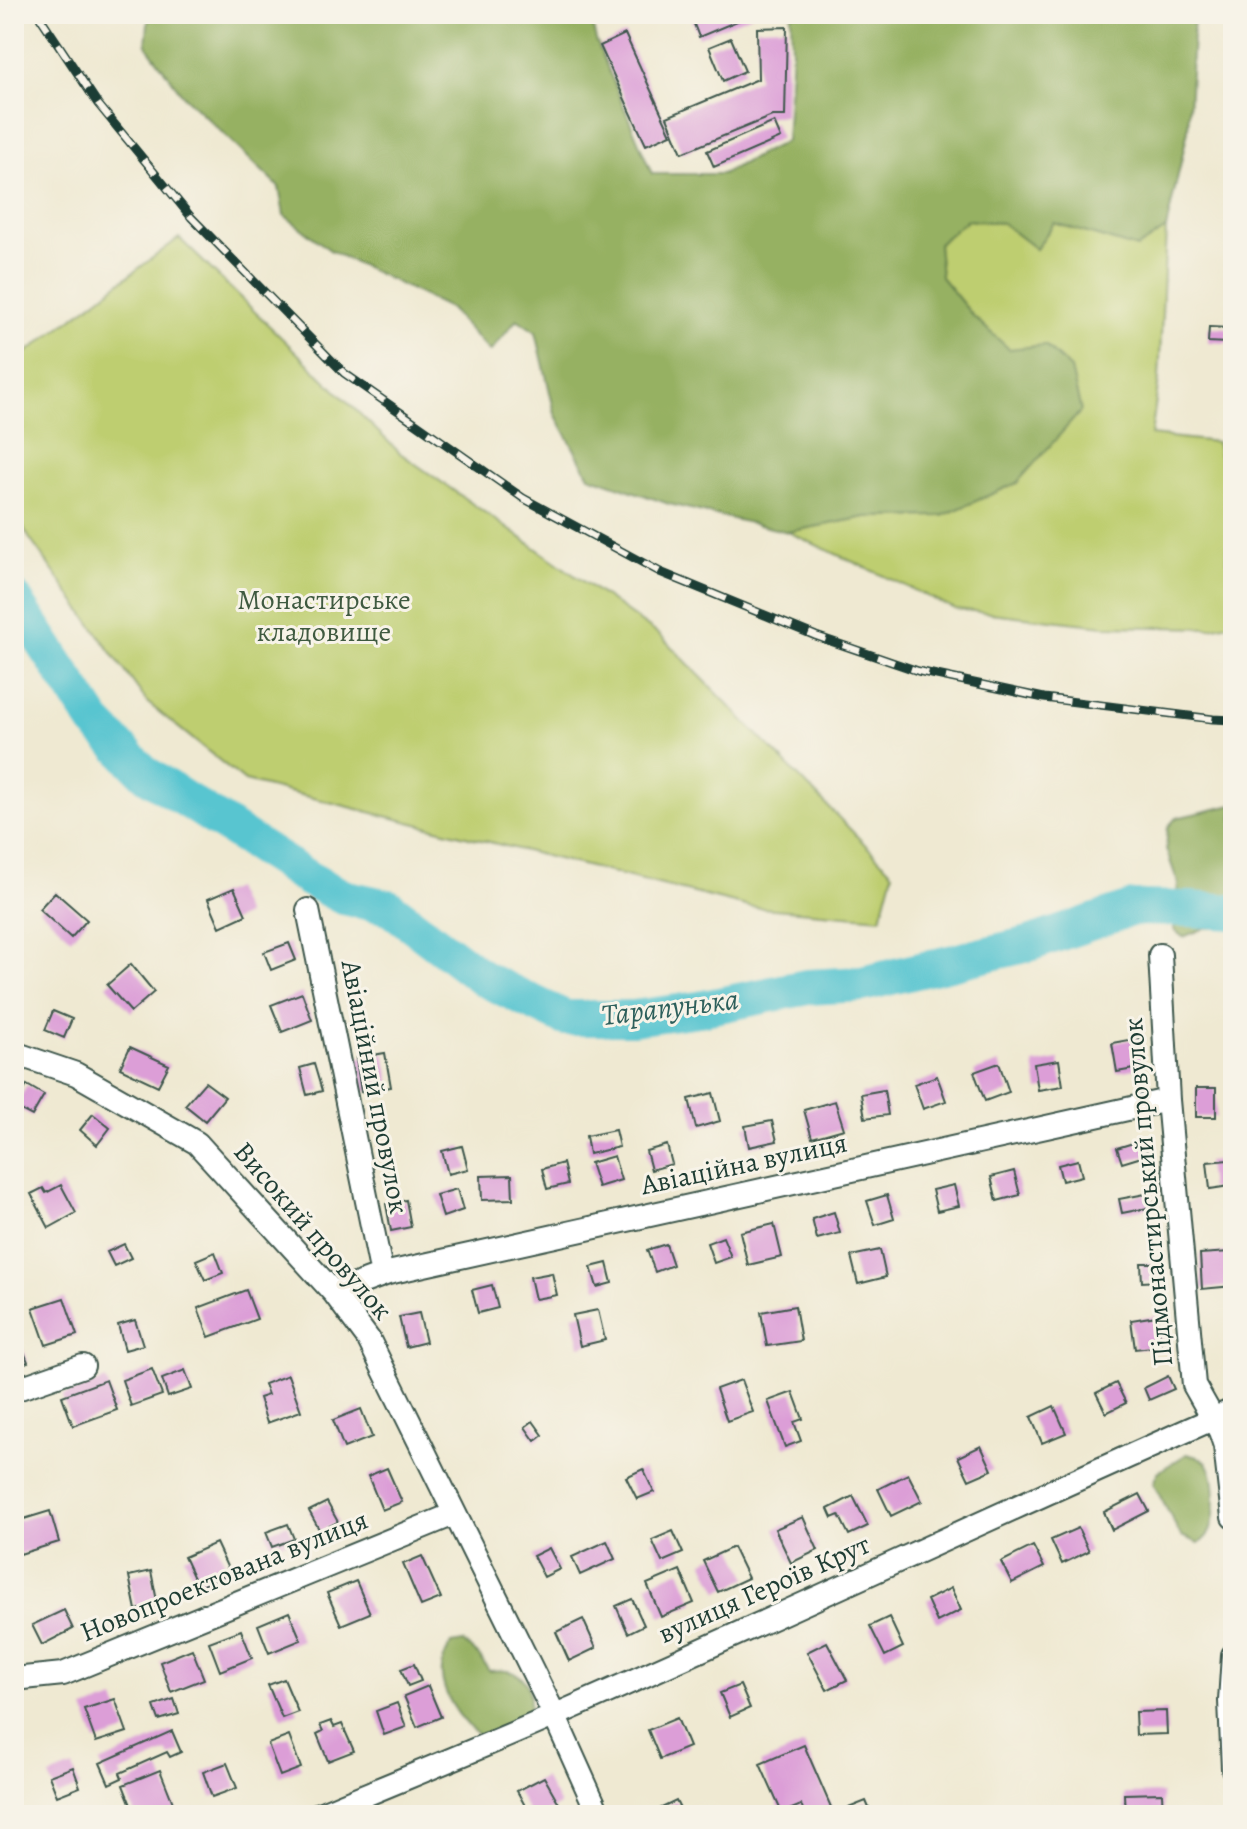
<svg xmlns="http://www.w3.org/2000/svg" width="1247" height="1829" viewBox="0 0 1247 1829" font-family="Alegreya,serif">
<style>
.green{fill:#bece70;stroke:#6e8652;stroke-width:2}
.forest{fill:#96b162;stroke:#5a774b;stroke-width:2}
.lines{fill:none;stroke-linecap:round;stroke-linejoin:round}
.river{stroke:#58c5d0;stroke-width:36}
.building{fill:#dc9ed7}
.minor-casing{stroke:#3e574c;stroke-width:26}
.minor{stroke:#fff;stroke-width:22}
.rail-casing{stroke:#1f3d34;stroke-width:9}
.rail{stroke:#f7f3e8;stroke-width:6;stroke-dasharray:18;stroke-linecap:butt}
.labels{text-anchor:middle;dominant-baseline:central;stroke-width:6;stroke-linejoin:round;paint-order:stroke}
.park-label{font-size:28px;fill:#3f5a40;stroke:#f7f3e8}
.street-label{font-size:28px;fill:#1f3d34;stroke:#f7f3e8}
.water-label{font-size:30px;font-style:italic;fill:#2d5f5b;stroke:#f7f3e8}
</style>
<rect width="100%" height="100%" fill="#f7f3e8"/>
<filter id="ink" filterUnits="userSpaceOnUse"><feTurbulence type="fractalNoise" baseFrequency=".0125" numOctaves="2"/><feDisplacementMap in="SourceGraphic" scale="16" xChannelSelector="R" yChannelSelector="G"/><feConvolveMatrix kernelMatrix="1 2 1 2 8 2 1 2 1" color-interpolation-filters="sRGB"/></filter>
<filter id="wash" filterUnits="userSpaceOnUse"><feTurbulence type="fractalNoise" baseFrequency=".006" numOctaves="4" result="noise"/><feDisplacementMap in="SourceGraphic" scale="32" xChannelSelector="R" yChannelSelector="G"/><feGaussianBlur stdDeviation="1.8" result="paint"/><feColorMatrix in="noise" values="0 0 0 0 0 0 0 0 0 0 0 0 0 0 0 0 0 1.4 0 .05"/><feComposite in="paint" operator="in"/></filter>
<g filter="url(#wash)">
<rect width="100%" height="100%" fill="#efe9d2"/>
<!-- green -->
<path class="green" d="M967 220 1002 223 1036 249 1054 223 1137 248 1166 229 1159 379 1151 435 1216 442 1231 503 1227 560 1233 565V623L1210 628 1104 626 955 609 788 532 866 517 942 516 1017 483 1045 345 1009 350 973 316 941 277 938 244Z
M179 238 400 453 661 636 893 873 881 918 750 907 245 781 148 703 30 539 14 512V362Z"/>
<!-- forest -->
<path class="forest" d="M149 14H590L596 40 652 174H722L786 141 792 52 791 14H1194L1188 130 1166 229 1137 248 1054 223 1036 249 1002 223 967 220 938 244 941 277 973 316 1009 349 1045 345 1071 369 1081 411 1017 483 942 516 866 517 788 532 669 504 589 476 555 414 536 332 517 319 490 352 449 308 331 251 284 215 279 187 183 95 146 45Z
M1233 805V927L1205 928 1183 937 1174 930 1178 883 1166 849 1168 827 1176 818Z
M1187 1454C1193 1456 1200 1457 1205 1461 1218 1473 1216 1513 1211 1529 1209 1535 1204 1540 1199 1543L1181 1536 1153 1483 1158 1472Z
M463 1642 479 1656 489 1671C523 1667 535 1683 528 1715L503 1730 478 1735C453 1713 427 1675 452 1644Z"/>
<g class="lines">
<!-- river -->
<path class="river" d="M14 598 95 722 146 774 309 879 343 897 389 907 484 979 565 1018H633L699 1009 807 987 862 984 1029 944 1133 908 1190 909 1233 912"/>
</g>
<g id="blocks">
<!-- building -->
<path class="building" d="M690 14H754L699 37Z
M787 27 785 116H772L682 153 667 117 758 79 757 28Z
M625 34 671 134 646 145 600 46Z
M731 38 745 71 723 81 709 47Z
M774 122 781 138 714 167 707 151Z
M1209 327 1228 328 1227 343 1208 342Z
M234 888 246 915 220 927 208 899Z
M55 892 87 920 71 938 39 909Z
M289 943 296 960 271 970 264 952Z
M131 964 154 992 131 1012 107 985Z
M302 993 312 1020 282 1032 271 1005Z
M53 1011 72 1019 64 1038 45 1030Z
M1140 1038 1145 1067 1117 1072 1112 1043Z
M130 1047 169 1065 158 1086 120 1068Z
M385 1053 391 1087 361 1092 356 1058Z
M1059 1060 1063 1086 1038 1090 1034 1064Z
M999 1063 1009 1092 985 1101 974 1072Z
M314 1064 322 1091 307 1095 300 1068Z
M937 1076 946 1101 923 1109 914 1084Z
M205 1082 225 1097 205 1121 185 1105Z
M27 1085 44 1095 32 1116 15 1107Z
M1196 1088H1216V1117H1196Z
M884 1090 888 1115 865 1118 861 1094Z
M713 1093 720 1121 696 1128 689 1099Z
M835 1101 844 1129 812 1138 804 1110Z
M93 1114 110 1128 97 1145 80 1130Z
M772 1121 777 1141 749 1147 745 1126Z
M615 1130 619 1147 589 1154 586 1136Z
M1143 1140 1148 1155 1122 1163 1117 1148Z
M667 1145 672 1164 651 1170 646 1151Z
M462 1146 468 1169 448 1174 442 1151Z
M614 1156 621 1180 598 1187 590 1163Z
M1078 1160 1082 1176 1062 1181 1058 1165Z
M1228 1160 1230 1186 1210 1189 1207 1162Z
M563 1163 568 1184 547 1189 542 1169Z
M1014 1171 1020 1195 997 1201 991 1177Z
M512 1175 513 1199 482 1200 481 1176Z
M61 1185 76 1213 49 1228 31 1194 43 1188 46 1193Z
M954 1185 959 1206 937 1211 932 1190Z
M457 1189 463 1210 443 1217 436 1195Z
M1151 1193 1153 1207 1122 1213 1119 1199Z
M887 1195 894 1219 875 1225 867 1201Z
M406 1200 411 1227 391 1231 386 1204Z
M834 1212 840 1233 817 1239 812 1219Z
M774 1224 782 1257 748 1265 740 1232Z
M723 1237 731 1257 714 1263 707 1243Z
M124 1244 131 1258 114 1266 107 1252Z
M666 1244 673 1265 655 1272 647 1250Z
M880 1250 886 1277 858 1284 851 1256Z
M215 1252 223 1273 205 1280 196 1260Z
M1230 1252 1233 1286 1202 1289 1200 1254Z
M607 1263 612 1283 597 1287 591 1267Z
M1141 1263H1158L1159 1281 1142 1282Z
M552 1273 557 1295 535 1299 530 1277Z
M492 1285 498 1308 478 1313 472 1290Z
M246 1290 257 1319 209 1337 198 1308Z
M64 1298 77 1335 46 1345 33 1308Z
M795 1306 801 1341 767 1346 761 1312Z
M598 1310 605 1340 580 1346 573 1315Z
M419 1313 426 1342 406 1347 399 1317Z
M1157 1316 1161 1346 1135 1349 1131 1320Z
M135 1320 143 1345 125 1350 118 1325Z
M17 1334 28 1362 14 1367V1336Z
M152 1369 162 1395 131 1406 122 1380Z
M185 1370 192 1389 168 1397 162 1379Z
M288 1375 301 1411 267 1423 259 1398 268 1395 264 1384Z
M1168 1376 1174 1389 1149 1400 1144 1388Z
M106 1380 117 1410 73 1426 62 1396Z
M741 1380 753 1412 727 1421 716 1389Z
M1116 1383 1126 1403 1106 1413 1096 1393Z
M793 1392 803 1419 794 1422 801 1441 785 1447 768 1401Z
M1054 1406 1066 1433 1042 1443 1031 1417Z
M361 1409 372 1437 344 1448 333 1420Z
M533 1421 543 1435 535 1441 525 1427Z
M981 1446 992 1470 969 1480 958 1457Z
M387 1468 402 1502 382 1510 368 1476Z
M643 1469 654 1492 637 1499 626 1477Z
M908 1474 922 1501 891 1516 878 1489Z
M1140 1494 1149 1511 1112 1530 1104 1512Z
M853 1496 868 1526 849 1535 839 1515 832 1518 828 1509Z
M327 1502 338 1522 320 1531 309 1511Z
M50 1511 59 1542 20 1554 14 1535V1522Z
M803 1517 818 1550 791 1563 775 1529Z
M288 1524 294 1539 272 1547 266 1532Z
M1078 1528 1089 1551 1062 1564 1051 1540Z
M673 1531 683 1553 662 1562 652 1540Z
M607 1541 615 1559 580 1575 572 1557Z
M216 1543 230 1573 198 1587 184 1557Z
M1033 1546 1044 1567 1012 1583 1001 1562Z
M733 1547 748 1578 718 1592 703 1561Z
M549 1548 560 1569 544 1577 533 1556Z
M422 1556 441 1598 421 1606 403 1564Z
M680 1570 694 1603 661 1617 647 1584Z
M151 1571 158 1606 136 1610 129 1576Z
M356 1581 370 1613 341 1625 327 1593Z
M951 1588 961 1610 937 1622 927 1600Z
M632 1599 644 1625 628 1633 616 1606Z
M64 1610 73 1629 42 1645 32 1625Z
M289 1612 301 1640 269 1653 258 1625Z
M889 1617 903 1647 885 1656 870 1626Z
M583 1619 596 1648 569 1661 556 1632Z
M241 1630 252 1658 220 1671 209 1642Z
M827 1642 847 1680 827 1690 807 1652Z
M192 1649 204 1679 171 1692 160 1662Z
M414 1664 421 1681 408 1686 401 1669Z
M284 1679 298 1712 282 1718 268 1685Z
M740 1685 750 1708 730 1717 720 1693Z
M428 1686 441 1717 417 1727 404 1696Z
M115 1699 127 1732 96 1742 84 1709Z
M174 1699 179 1714 159 1720 154 1706Z
M397 1703 406 1727 384 1735 376 1711Z
M1166 1711 1167 1734 1136 1735 1135 1712Z
M677 1718 689 1747 660 1759 648 1730Z
M331 1721 334 1727 342 1724 354 1751 328 1761 317 1734 323 1731 320 1725Z
M172 1731 181 1752 170 1757 167 1752 120 1773 122 1778 109 1784 100 1763Z
M289 1736 301 1768 280 1776 268 1744Z
M804 1745 831 1807 814 1815H805L801 1805 782 1813 760 1764Z
M227 1763 237 1788 212 1797 203 1772Z
M73 1767 80 1787 57 1796 49 1776Z
M160 1770 177 1813 172 1815H135L123 1785Z
M544 1777 560 1805 542 1815H530L517 1791Z
M1162 1793 1163 1815H1125L1124 1794Z
M676 1801 683 1815H647Z
M866 1801 872 1815H831Z"/>
</g>
</g>
<g filter="url(#ink)">
<use href="#blocks" fill-opacity="0" stroke="#3e574c" stroke-width="2"/>
<g class="lines">
<!-- minor casing -->
<g class="minor-casing">
<path id="minor" d="M308 910 382 1275
M1160 955 1168 1100 1194 1385 1220 1431 1225 1446 1233 1517
M14 1053 76 1074 197 1143 334 1293 369 1340 550 1706 599 1815
M334 1293 388 1273 1168 1100
M14 1390 83 1366
M1233 1655 1230 1701 1233 1769
M14 1679 63 1674 454 1514
M317 1815C400 1780 484 1747 567 1710 790 1612 1010 1508 1233 1410"/>
</g>
<!-- minor -->
<use href="#minor" class="minor"/>
<!-- rail casing -->
<g class="rail-casing">
<path id="rail" d="M38 14 98 104 191 217 344 373 523 498 660 572 816 636 918 671 1044 698 1213 719 1233 720"/>
</g>
<!-- rail -->
<use href="#rail" class="rail"/>
</g>
</g>
<g class="labels">
<!-- park labels -->
<g class="park-label">
<text x="324" y="600">Монастирське<tspan x="324" dy="32">кладовище</tspan></text>
</g>
<!-- street labels -->
<g class="street-label">
<text transform="translate(375 1087) rotate(79)">Авіаційний провулок</text>
<text transform="translate(744 1164) rotate(-12)">Авіаційна вулиця</text>
<text transform="translate(1148 1192) rotate(-95)">Підмонастирський провулок</text>
<text transform="translate(313 1231) rotate(49)">Високий провулок</text>
<text transform="translate(224 1576) rotate(-22)">Новопроектована вулиця</text>
<text transform="translate(764 1589) rotate(-24)">вулиця Героїв Крут</text>
</g>
<!-- water labels -->
<g class="water-label">
<text transform="translate(670 1007) rotate(-7)">Тарапунька</text>
</g>
</g>
<!-- margin -->
<rect width="1247" height="1829" fill="none" stroke="#f7f3e8" stroke-width="48"/>
</svg>
